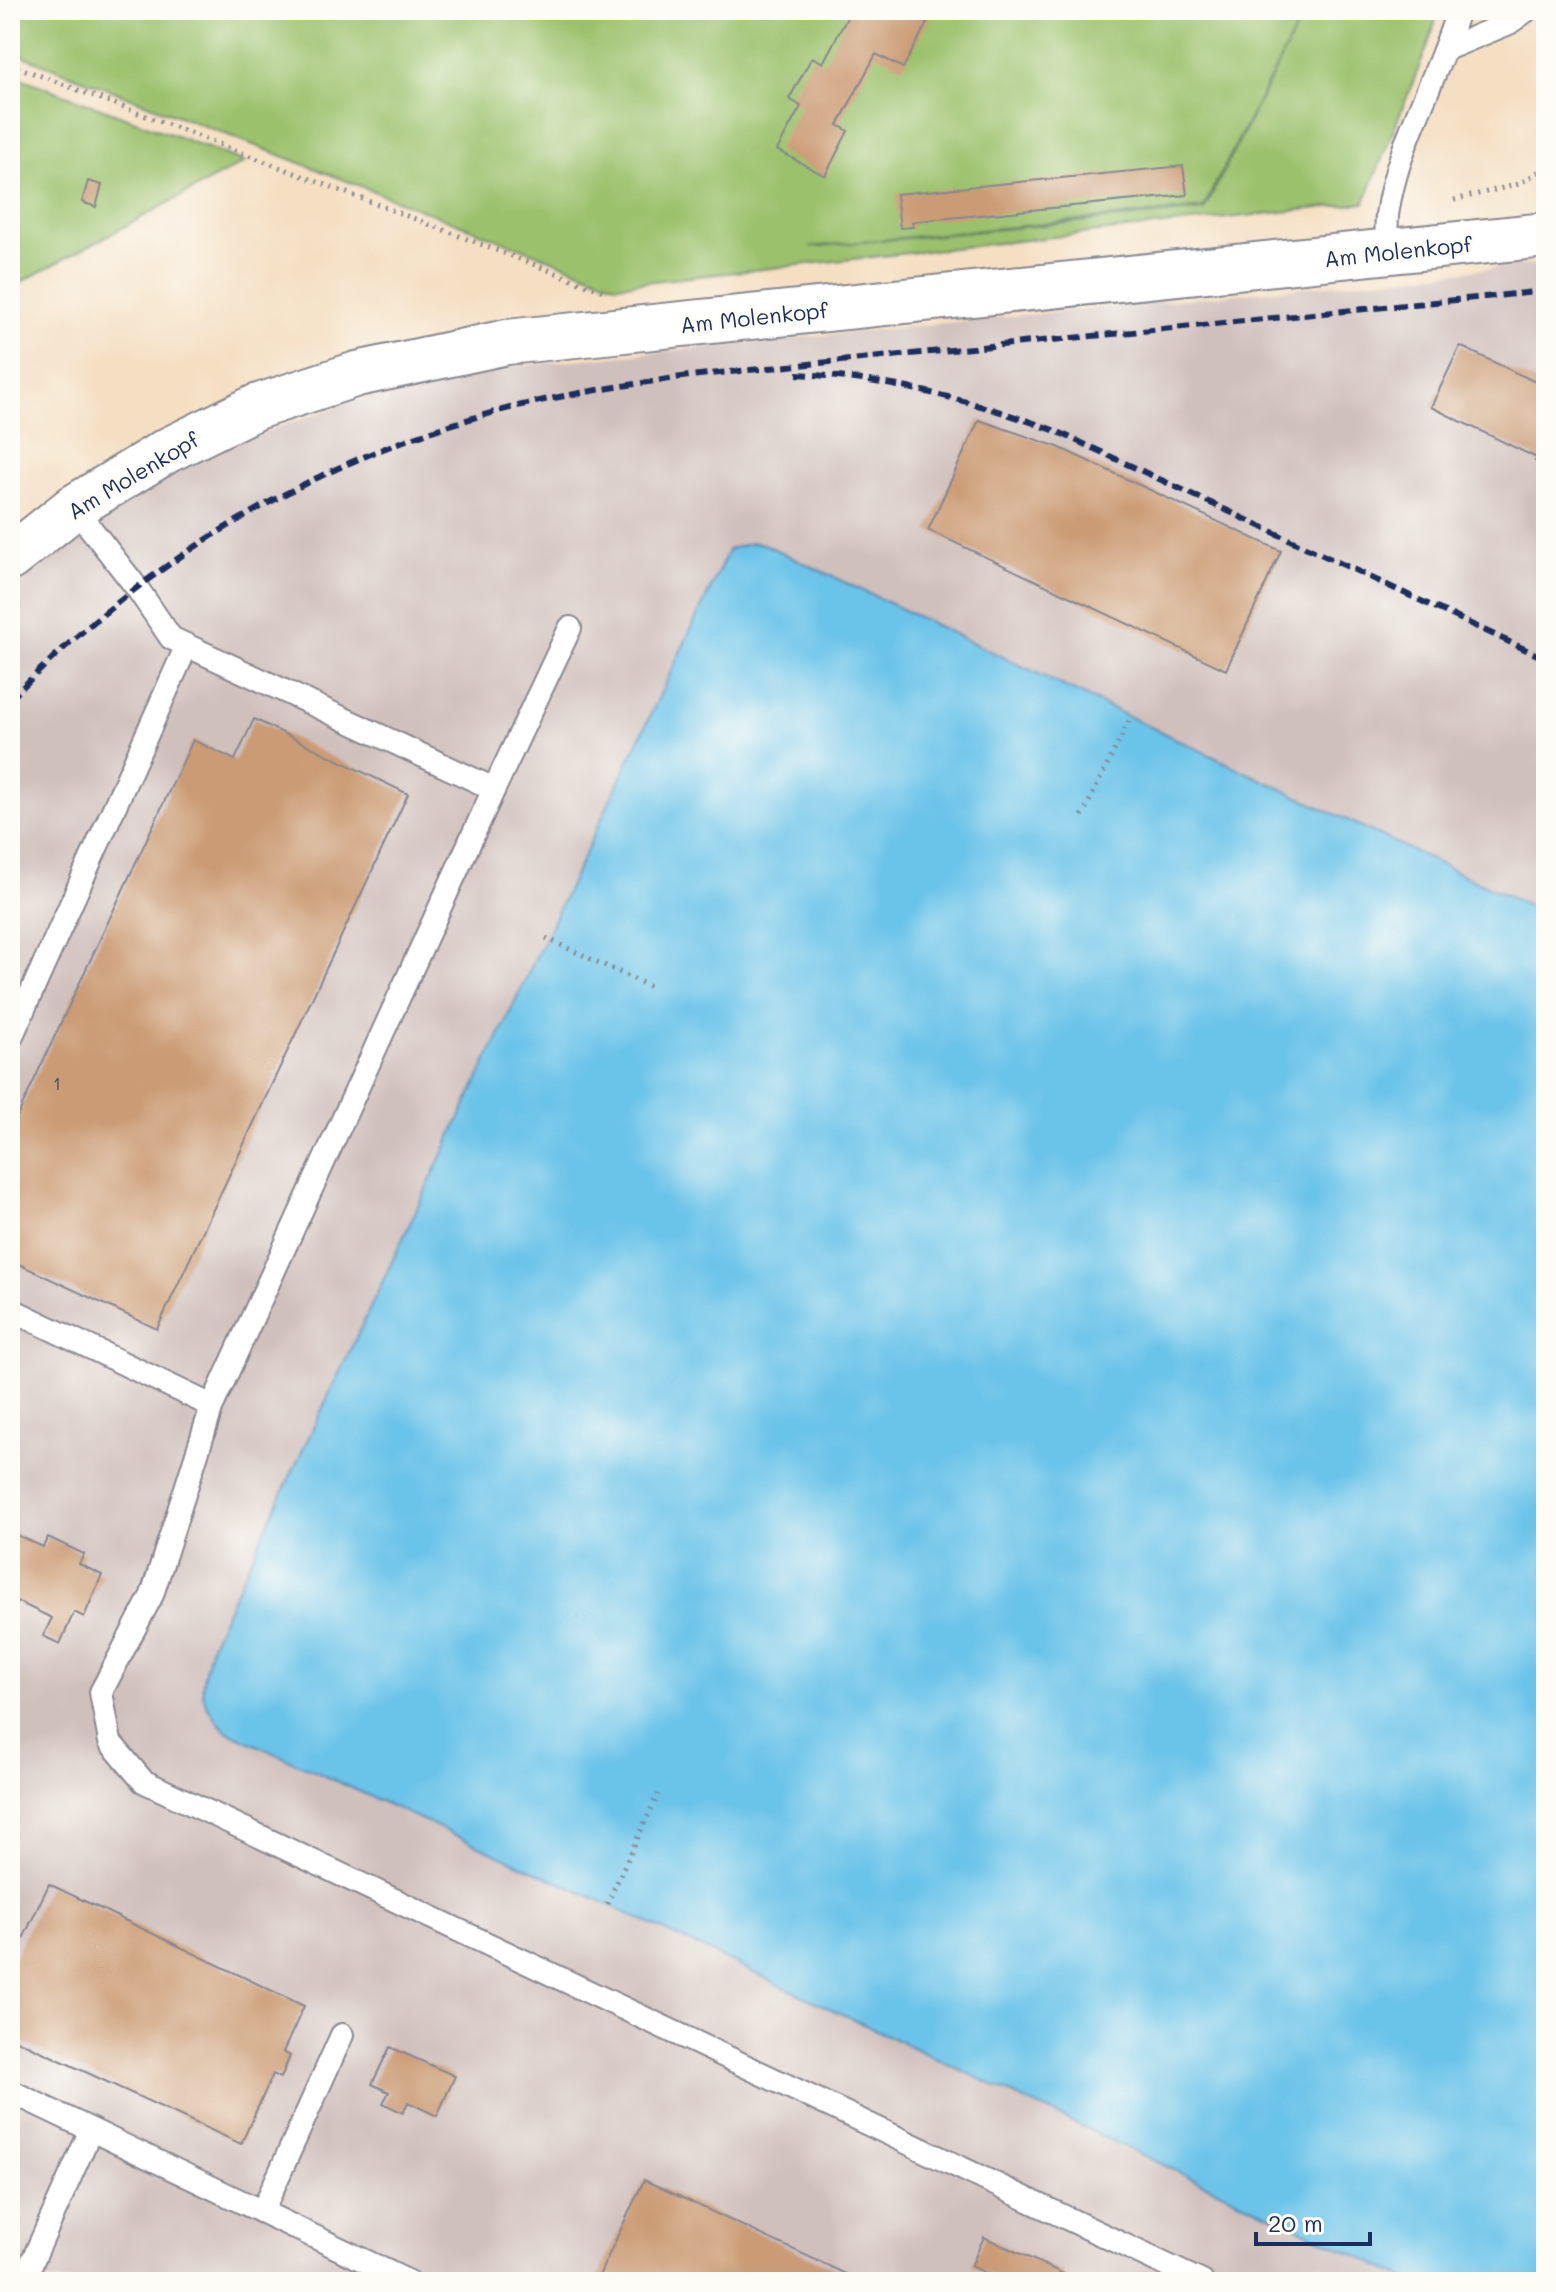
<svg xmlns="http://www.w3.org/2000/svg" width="1556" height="2292" viewBox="0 0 1556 2292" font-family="Mali,sans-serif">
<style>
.industrial{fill:#d0c0bc}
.green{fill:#9bc16c;stroke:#5b7865;stroke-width:2;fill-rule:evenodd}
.water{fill:#6bc3e9;stroke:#4379a4;stroke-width:2}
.building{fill:#cb9b75}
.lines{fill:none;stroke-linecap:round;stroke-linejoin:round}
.lane-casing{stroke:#888790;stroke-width:26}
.street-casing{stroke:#888790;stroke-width:48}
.path{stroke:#888790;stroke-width:5;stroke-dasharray:2 6;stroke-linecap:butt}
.lane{stroke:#fff;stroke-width:22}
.street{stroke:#fff;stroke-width:44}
.rail{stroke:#1b2f5e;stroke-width:6;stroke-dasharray:12 6;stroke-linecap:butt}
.labels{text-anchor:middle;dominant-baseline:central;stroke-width:6;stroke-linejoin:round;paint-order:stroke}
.number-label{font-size:18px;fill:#474a64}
.street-label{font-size:22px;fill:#1b2f5e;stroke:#fdfcf7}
</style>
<rect width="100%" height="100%" fill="#fdfcf7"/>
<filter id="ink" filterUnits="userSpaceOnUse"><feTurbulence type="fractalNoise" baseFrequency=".0125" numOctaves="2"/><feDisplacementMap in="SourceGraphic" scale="16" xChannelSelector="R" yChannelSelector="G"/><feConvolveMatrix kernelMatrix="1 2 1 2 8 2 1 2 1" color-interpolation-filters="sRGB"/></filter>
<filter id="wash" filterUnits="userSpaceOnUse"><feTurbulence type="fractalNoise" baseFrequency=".006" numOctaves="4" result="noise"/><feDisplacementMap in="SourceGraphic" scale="32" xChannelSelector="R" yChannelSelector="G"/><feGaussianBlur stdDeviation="1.8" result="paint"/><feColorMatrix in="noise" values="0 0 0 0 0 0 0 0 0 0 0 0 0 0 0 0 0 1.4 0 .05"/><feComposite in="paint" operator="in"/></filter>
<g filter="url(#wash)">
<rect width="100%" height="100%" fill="#f4dfc3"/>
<!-- industrial -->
<path class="industrial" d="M1546 263V914L1130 719 729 549 546 938 226 1731 607 1904 1413 2282H10V584L101 518 157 482 237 442 348 402 465 371Z"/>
<!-- green -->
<path class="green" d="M10 10H1439L1428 45 1364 203 617 285 10 51ZM1297 27 1204 210 810 247 1203 208Z
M10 74 245 162 10 288Z"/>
<!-- water -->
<path class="water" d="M752 543 764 544 1546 914V2282H1413L607 1904 226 1731C194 1695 201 1689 211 1644L729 549Z"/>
<g id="blocks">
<!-- building -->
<path class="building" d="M851 10H934L903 68 876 54 838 125 848 131 825 176 777 150 801 106 789 99 812 57 823 63Z
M1183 166 1187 195 917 221 912 222 913 227 900 228 896 194Z
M88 181 102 185 96 207 82 202Z
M1460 346 1546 387V467L1535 461 1537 458 1431 407Z
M979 420 1058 447 1281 551 1226 670 928 530Z
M254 719 408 794 157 1329 10 1260V1231L14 1223 10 1222V1132L193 740 235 760Z
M10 1532 43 1547 48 1537 84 1554 79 1564 102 1575 84 1617 74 1612 60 1644 43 1636 52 1618 10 1598Z
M49 1884 304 2006 283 2052 290 2056 281 2078 273 2074 241 2144 10 2037V1966Z
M390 2047 455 2076 437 2116 408 2102 403 2113 383 2103 389 2092 372 2084Z
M644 2180 863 2282H596Z
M984 2237 1064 2274 1060 2282H1005L971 2266Z"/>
</g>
</g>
<g filter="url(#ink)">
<use href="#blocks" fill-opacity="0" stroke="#888790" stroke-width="2"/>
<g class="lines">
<!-- lane casing -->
<g class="lane-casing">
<path id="lane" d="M1446 49 1509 23 1527 10
M1387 253C1387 241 1386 227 1387 215 1397 143 1438 79 1458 10
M494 789 570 628
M10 1040 187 645
M10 1309 212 1406 494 789 171 638 137 588 74 507
M212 1406 152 1595 101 1692 110 1742 143 1781 1202 2282
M10 2091 409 2282
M262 2212 342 2035
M23 2282 91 2130"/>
</g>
<!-- street casing -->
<g class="street-casing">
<path id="street" d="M10 558 74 507 166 451 256 407 357 374 507 342 1546 235"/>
</g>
<!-- path -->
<path class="path" d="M10 64 603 291
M1454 200 1519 184 1546 167
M1082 816 1130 719
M546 938 653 988
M607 1904 658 1794"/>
<!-- lane -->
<use href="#lane" class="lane"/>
<!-- street -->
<use href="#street" class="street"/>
<!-- rail -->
<path class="rail" d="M797 374C887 378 972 400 1056 431L1546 659
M10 700C145 560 321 455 510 408 569 393 629 385 689 376L1546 291"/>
</g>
</g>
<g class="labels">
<!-- number labels -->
<g class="number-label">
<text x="57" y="1083">1</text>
</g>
<!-- street labels -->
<g class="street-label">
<text transform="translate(1398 251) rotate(-6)">Am Molenkopf</text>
<text transform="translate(754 317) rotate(-6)">Am Molenkopf</text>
<text transform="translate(133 475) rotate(-31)">Am Molenkopf</text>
</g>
</g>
<!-- margin -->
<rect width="1556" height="2292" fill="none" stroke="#fdfcf7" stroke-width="40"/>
<!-- scale -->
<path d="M1256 2232v12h114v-12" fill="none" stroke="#1b2f5e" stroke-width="4"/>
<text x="1268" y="2232" font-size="24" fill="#1b2f5e" stroke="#fdfcf7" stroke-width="6" paint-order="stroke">20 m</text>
</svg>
